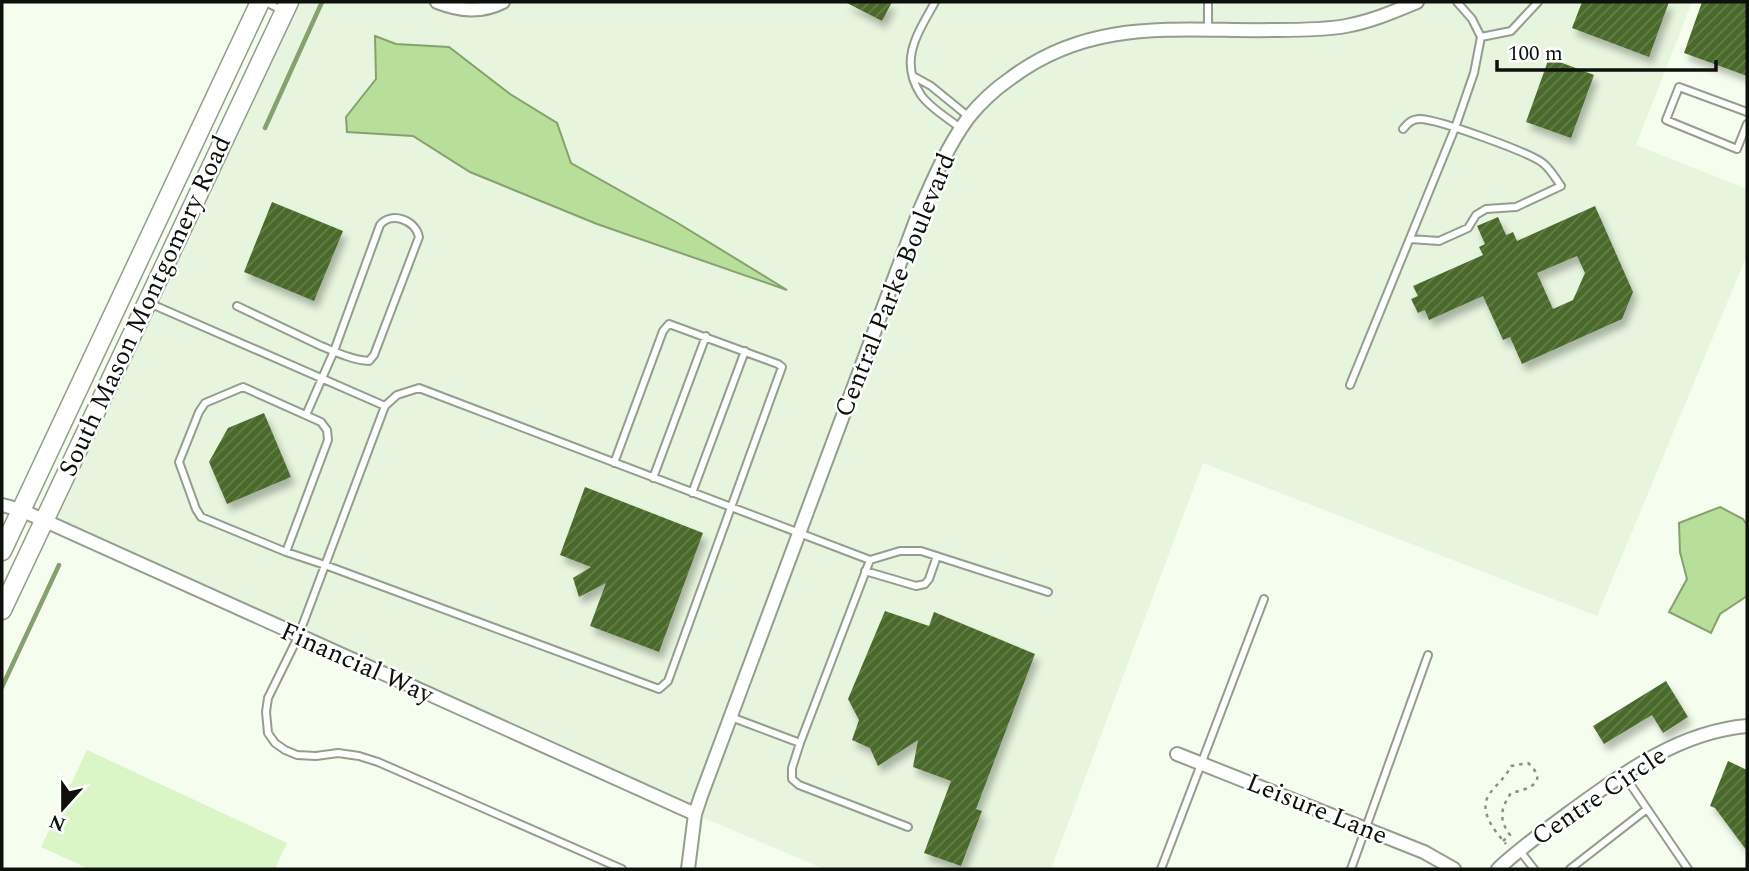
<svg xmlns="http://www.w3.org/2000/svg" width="1749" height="871" viewBox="0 0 1749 871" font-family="Spectral,serif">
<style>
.built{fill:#e7f4de}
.green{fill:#daf5c6}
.water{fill:#b7df99;stroke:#84a16e;stroke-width:2}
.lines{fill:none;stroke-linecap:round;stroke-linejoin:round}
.stream{stroke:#84a16e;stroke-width:4.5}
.building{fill:url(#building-hatch);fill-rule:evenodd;filter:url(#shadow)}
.service-casing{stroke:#949d8e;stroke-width:10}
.minor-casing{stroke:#949d8e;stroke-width:16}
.secondary-casing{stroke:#949d8e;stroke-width:21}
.path{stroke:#8b9186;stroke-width:2.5;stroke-dasharray:3.5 5;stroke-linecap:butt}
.service{stroke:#fff;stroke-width:6}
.minor{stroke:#fff;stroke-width:12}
.secondary{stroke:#fff;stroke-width:18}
.labels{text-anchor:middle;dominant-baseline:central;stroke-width:5;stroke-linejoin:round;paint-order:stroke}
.street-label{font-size:26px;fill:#0e110b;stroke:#fff}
</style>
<defs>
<pattern id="building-hatch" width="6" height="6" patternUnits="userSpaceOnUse" patternTransform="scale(1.75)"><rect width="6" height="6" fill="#496b29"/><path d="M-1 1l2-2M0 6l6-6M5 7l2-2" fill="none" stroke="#647e4c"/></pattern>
<filter id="shadow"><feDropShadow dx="4" dy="7" stdDeviation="3.5" flood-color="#0004"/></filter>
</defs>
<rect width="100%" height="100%" fill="#f5feee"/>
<!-- built -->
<path class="built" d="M289 2H1692L1636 145 1747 189V255L1597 616 1203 463 1051 869H824L695 814 44 521Z"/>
<!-- green -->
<path class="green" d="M87 750 287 843 275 869H89L41 847Z"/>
<!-- water -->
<path class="water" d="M375 36 396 44 449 47 510 94 557 123 571 163 676 222 787 290 597 224 470 172 413 136 347 132 346 117 376 79Z
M1720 507 1743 519 1747 525V596L1720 614 1711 633 1669 612 1687 579 1680 552 1679 523Z"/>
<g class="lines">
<!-- stream -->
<path class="stream" d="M265 128 322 2
M2 687 59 565"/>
</g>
<!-- building -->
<path class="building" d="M845 2H892L882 21Z
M1582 2H1669L1649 57 1572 28Z
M1702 2H1747V76L1684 53Z
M1549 58 1594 75 1571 138 1526 122Z
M272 202 343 231 314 301 244 272Z
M1595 206 1633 292 1622 319 1522 364 1510 337 1503 340 1483 296 1429 320 1425 310 1418 313 1411 299 1418 296 1413 286 1483 255 1479 247 1485 244 1477 226 1498 217 1506 235 1513 232 1517 241ZM1577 256 1585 273 1573 300 1553 309 1537 273Z
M264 413 291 477 227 504 209 462 228 428Z
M585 487 703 533 659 652 590 626 606 583 579 597 573 578 591 567 560 555Z
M885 611 929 626 934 612 1035 654 976 809 982 811 961 866 924 853 951 781 913 767 918 740 878 766 870 748 852 740 859 720 848 699Z
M1666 681 1688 717 1663 733 1652 715 1604 744 1593 726Z
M1728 761 1747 770V851L1715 808 1710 806Z"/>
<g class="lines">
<!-- service casing -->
<g class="service-casing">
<path id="service" d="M266 2 283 11
M935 2C918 33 898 60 921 95 930 108 948 118 960 128
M1208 2V31
M1481 37 1511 31 1538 2
M915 77 931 86 969 117
M1747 112 1679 87 1666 120 1737 149 1747 124
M1403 129C1408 123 1412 119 1420 119 1437 119 1532 153 1544 164 1551 170 1556 179 1561 186L1516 207 1486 209 1476 215 1468 228 1439 241 1410 239
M149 303 385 406
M237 306 321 346C336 352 352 360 369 361L374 355 419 237C416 220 391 211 380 225L334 351 306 415
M1350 385 1455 128 1474 73 1481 37 1472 19 1457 2
M653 478 706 336
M692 493 745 351
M286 552 328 440 327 430 321 422 243 387 205 403 199 412 179 462 196 509 201 517 286 552 325 565 659 689 668 681 782 367 778 364 669 324 663 331 614 463
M870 560 900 551H921L1048 592
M865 571 916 586 925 584 929 579 937 556
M800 743 792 768V779L799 785 908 827
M1624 775 1688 869
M1520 851 1534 869
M622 869 378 762 359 756 338 753 316 756 297 755 285 750 275 743 268 733 266 712 268 698 298 637 385 406 397 395 419 388 870 560 800 743 731 717
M1161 869 1264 599
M1351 869 1428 655
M1570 869 1647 809"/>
</g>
<!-- minor casing -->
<g class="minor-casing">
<path id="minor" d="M437 2C460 11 481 13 503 2
M2 505 21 510 695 814
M1177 754 1424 852 1454 869
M688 869 695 814 701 796 919 212C933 180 947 147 968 118 980 103 995 89 1011 78 1094 16 1180 32 1277 30 1300 30 1324 30 1346 26 1372 21 1393 12 1417 2
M1498 869C1520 848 1546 830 1570 812 1624 773 1679 732 1747 726"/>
</g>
<!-- secondary casing -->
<g class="secondary-casing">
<path id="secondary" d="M2 551 260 2
M2 610 289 2"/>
</g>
<!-- path -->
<path class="path" d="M1503 841 1510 835C1499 820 1500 809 1511 793 1528 789 1550 783 1528 763L1511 766C1506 777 1497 784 1490 793 1477 811 1495 831 1506 844"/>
<!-- service -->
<use href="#service" class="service"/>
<!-- minor -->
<use href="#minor" class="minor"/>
<!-- secondary -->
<use href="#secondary" class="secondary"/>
</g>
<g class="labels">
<!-- street labels -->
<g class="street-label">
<text transform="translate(895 285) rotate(-68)">Central Parke Boulevard</text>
<text transform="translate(145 306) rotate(-65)">South Mason Montgomery Road</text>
<text transform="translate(357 663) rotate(24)">Financial Way</text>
<text transform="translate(1599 796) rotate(-34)">Centre Circle</text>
<text transform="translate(1317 809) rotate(22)">Leisure Lane</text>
</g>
</g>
<!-- border -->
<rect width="1749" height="871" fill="none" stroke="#0e110b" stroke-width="7"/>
<!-- north arrow -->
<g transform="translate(63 808) rotate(201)" stroke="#ffffff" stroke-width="5" paint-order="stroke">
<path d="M0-5L12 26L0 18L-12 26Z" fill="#0e110b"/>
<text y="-10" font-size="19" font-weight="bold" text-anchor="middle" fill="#0e110b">N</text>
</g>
<!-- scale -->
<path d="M1497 60v10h219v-10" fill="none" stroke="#0e110b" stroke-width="3.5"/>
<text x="1508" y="60" font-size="21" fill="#0e110b" stroke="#ffffff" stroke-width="5" paint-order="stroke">100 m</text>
</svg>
